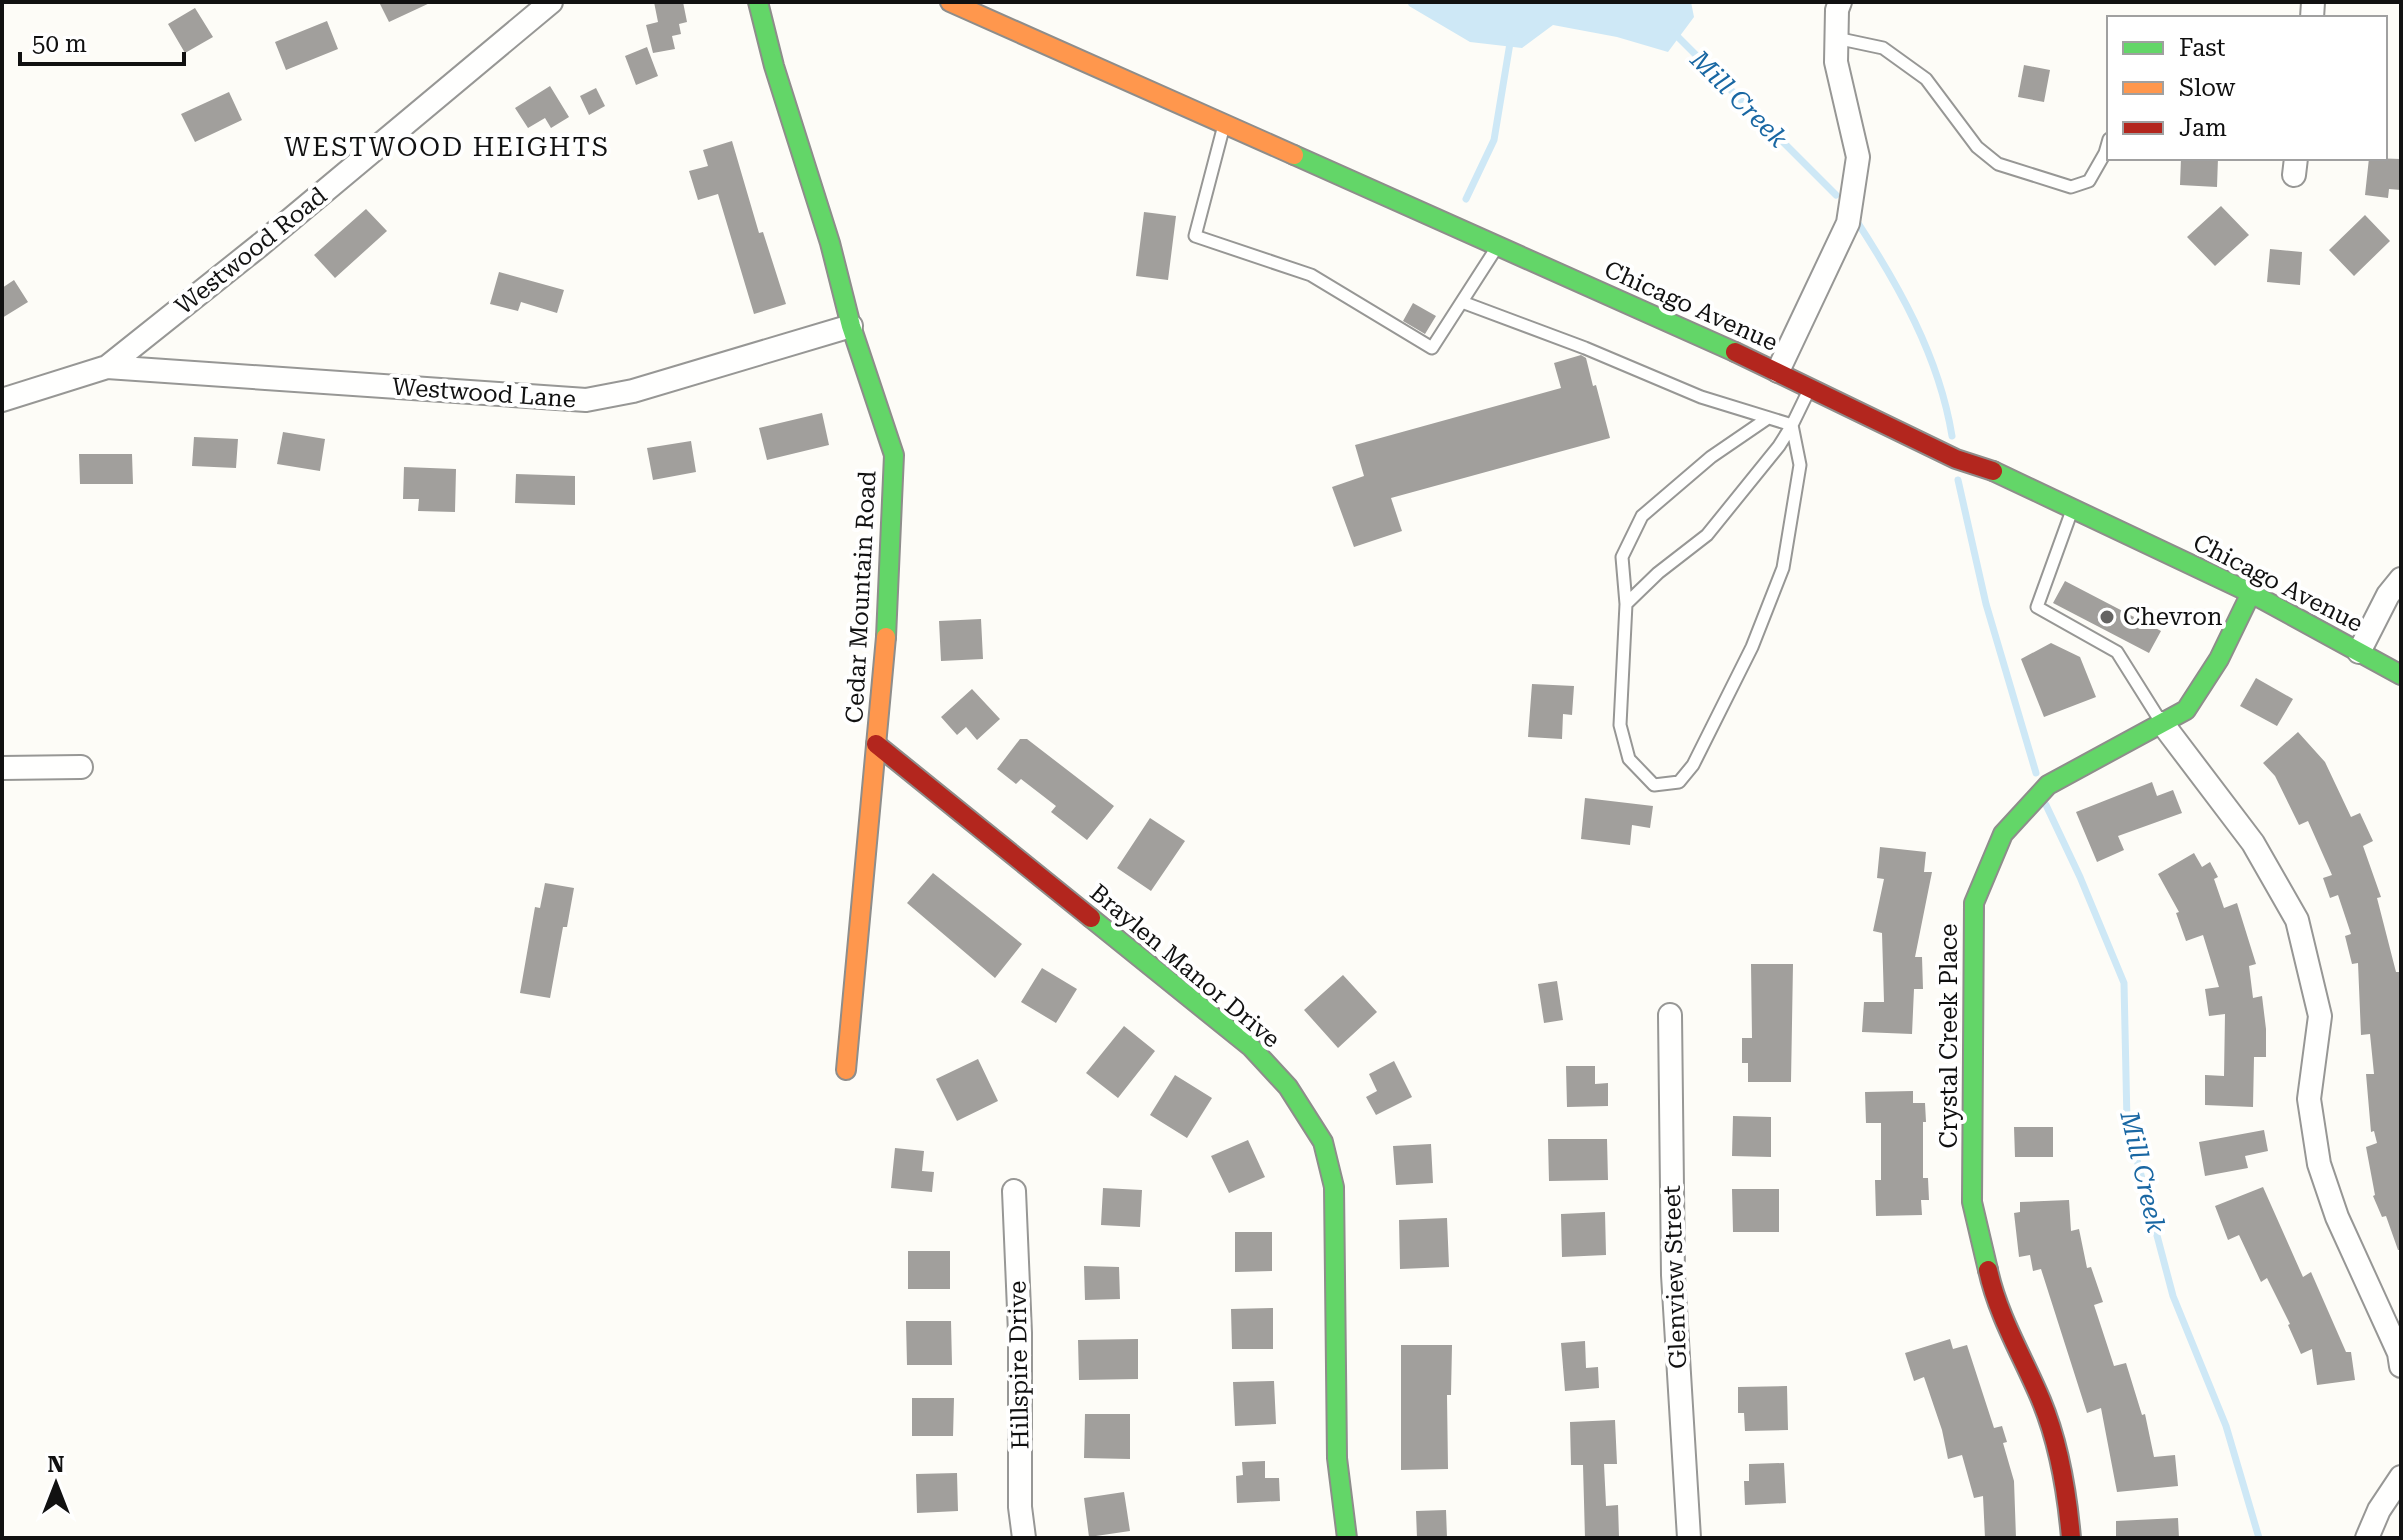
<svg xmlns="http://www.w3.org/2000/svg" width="2403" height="1540" viewBox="0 0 2403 1540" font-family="'Roboto Serif',serif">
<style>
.water{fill:#cee8f6}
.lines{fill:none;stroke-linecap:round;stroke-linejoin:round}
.stream{stroke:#cee8f6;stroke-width:7}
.building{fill:#a19f9c}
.lane-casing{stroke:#979795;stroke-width:15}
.street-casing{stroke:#979795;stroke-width:26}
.fast-casing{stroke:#8e8d8b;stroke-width:22}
.slow-casing{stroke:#8e8d8b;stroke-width:22}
.jam-casing{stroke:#8e8d8b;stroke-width:22}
.lane{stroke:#fffffe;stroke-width:11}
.street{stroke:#fffffe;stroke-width:22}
.fast{stroke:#63d668;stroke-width:18}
.slow{stroke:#ff974d;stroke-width:18}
.jam{stroke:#b3261e;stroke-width:18}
.poi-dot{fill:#646362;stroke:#fff;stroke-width:3}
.labels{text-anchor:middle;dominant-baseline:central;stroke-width:8;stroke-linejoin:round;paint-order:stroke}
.street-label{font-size:24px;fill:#111;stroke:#fff}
.poi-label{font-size:24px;fill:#111;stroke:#fff;text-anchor:start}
.water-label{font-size:26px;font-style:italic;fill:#1967a3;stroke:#fff}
.neighbourhood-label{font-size:26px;letter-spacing:2px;fill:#111;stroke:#fff}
</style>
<rect width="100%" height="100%" fill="#fdfcf7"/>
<!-- water -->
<path class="water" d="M1407 2H1691L1694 17 1668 52 1617 37 1553 25 1522 48 1470 42 1409 6Z"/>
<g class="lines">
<!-- stream -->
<path class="stream" d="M1674 33 1836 195
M1466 199 1494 140 1511 37
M1854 217C1898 284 1939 356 1952 436
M1958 480 1986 604 2036 773
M2046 805 2080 877 2124 983 2127 1122 2173 1296 2226 1426 2259 1538"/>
</g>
<!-- building -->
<path class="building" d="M379 2H432L389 22Z
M654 2H683L687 22 679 24 681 34 672 36 675 49 653 53 646 25 658 22Z
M195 8 213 37 185 53 168 24Z
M327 21 338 49 286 70 275 42Z
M647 47 658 76 636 85 625 56Z
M2024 65 2050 70 2044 102 2018 97Z
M550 86 569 117 551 128 545 118 528 128 515 108Z
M596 88 605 106 589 115 580 96Z
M229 92 242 120 195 142 181 114Z
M732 141 759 233 763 232 786 304 754 314 718 194 698 200 689 171 708 166 703 150Z
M2181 158H2218L2217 187 2180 185Z
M2369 158 2401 159V190L2389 189 2388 198 2365 195Z
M2221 206 2249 235 2215 266 2187 237Z
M366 209 387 231 335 278 314 255Z
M1144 212 1176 216 1168 280 1136 276Z
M2365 215 2390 241 2354 276 2329 250Z
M2270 249 2302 252 2300 285 2267 282Z
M499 272 564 290 557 313 521 302 518 311 490 304Z
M14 280 28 302 2 318V288Z
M1413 303 1436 316 1425 334 1403 321Z
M1581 355 1586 358 1593 386 1596 385 1610 438 1391 498 1402 531 1354 547 1332 487 1364 476 1355 445 1561 388 1554 363Z
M822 413 829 445 767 460 759 428Z
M283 432 325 439 320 471 277 464Z
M194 437 238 439 236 468 192 466Z
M691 441 696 472 653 480 647 448Z
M79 454H132L133 484H80Z
M404 467 456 469 455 512 418 511 419 499H403Z
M516 474 575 476V505L515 503Z
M2065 581 2161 631 2149 653 2053 603Z
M981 619 983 659 941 661 939 621Z
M2051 643 2080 657 2096 697 2044 717 2021 659Z
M2256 678 2293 699 2277 726 2240 706Z
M1532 684 1574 686 1572 715 1563 714 1562 739 1528 737Z
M972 689 1000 719 977 740 966 727 957 735 941 717Z
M2298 732 2325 762 2351 817 2360 813 2373 841 2363 846 2381 897 2377 898 2396 972H2401V1250H2398L2386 1216 2382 1217 2373 1196 2375 1195 2366 1147 2377 1143 2374 1131 2371 1132 2366 1074H2374L2370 1034 2361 1035 2358 963 2352 964 2345 936 2351 934 2338 895 2330 898 2323 878 2332 875 2308 821 2299 825 2275 776 2263 763Z
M1020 739H1027L1114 806 1087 840 1051 812 1056 806 1021 779 1016 784 997 769Z
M2152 782 2157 796 2173 790 2182 813 2118 836 2124 850 2097 862 2076 812Z
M1585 798 1653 806 1650 828 1632 825 1630 845 1581 839Z
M1150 818 1185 841 1151 891 1117 868Z
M1880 847 1926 852 1924 872H1932L1915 957H1922L1923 989H1914L1912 1034 1862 1032 1864 1002H1884L1882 933 1873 931 1884 879 1877 878Z
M2194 853 2202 867 2210 862 2218 877 2214 879 2224 908 2237 903 2256 964 2249 966 2253 998 2262 996 2266 1029V1057H2254L2253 1107 2205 1105V1075L2224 1076 2225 1014 2209 1016 2205 989 2219 987 2203 935 2186 941 2176 913 2179 912 2158 874Z
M933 873 1022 944 995 978 907 903Z
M545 883 574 888 567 927H563L550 998 520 993 535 907 540 908Z
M1751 964H1793L1791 1082H1748V1063H1742V1038H1752Z
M1042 968 1077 989 1056 1023 1021 1002Z
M1343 975 1377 1012 1338 1048 1304 1010Z
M1557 981 1563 1020 1544 1023 1538 984Z
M1124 1026 1155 1051 1118 1098 1086 1073Z
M978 1059 998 1101 957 1121 936 1079Z
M1394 1061 1412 1097 1376 1115 1366 1097 1377 1091 1369 1074Z
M1566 1066H1595V1084L1608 1083V1106L1567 1107Z
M1175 1075 1212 1098 1187 1138 1150 1115Z
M1913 1091V1103H1925L1926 1122H1923V1178H1928L1929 1200H1921L1922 1215 1876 1216 1875 1180H1881V1123H1866L1865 1092Z
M1733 1116 1771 1117V1157L1732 1156Z
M2014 1127H2053V1157H2015Z
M2264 1130 2268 1151 2245 1156 2248 1168 2205 1176 2199 1142Z
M1548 1139H1607L1608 1180 1549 1181Z
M1248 1140 1265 1177 1229 1193 1211 1156Z
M1431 1144 1433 1183 1396 1185 1393 1146Z
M895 1148 924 1151 922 1171 934 1172 932 1192 891 1188Z
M2263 1187 2303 1277 2311 1272 2346 1352H2351L2355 1380 2317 1385 2312 1349 2301 1354 2288 1325 2290 1324 2267 1278 2261 1282 2239 1235 2228 1240 2215 1206Z
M1103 1188 1142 1190 1140 1227 1101 1225Z
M1732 1189H1779V1232H1733Z
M2069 1200 2071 1231 2079 1229 2087 1268 2091 1267 2103 1302 2094 1305 2114 1366 2126 1363 2142 1415 2145 1414 2154 1457 2175 1455 2178 1486 2117 1492 2101 1408 2087 1413 2041 1269 2033 1271 2030 1255 2019 1257 2014 1213 2020 1212V1202Z
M1605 1212 1606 1255 1562 1257 1561 1214Z
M1447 1218 1449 1267 1400 1269 1399 1220Z
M1235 1232H1272V1271L1235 1272Z
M908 1251H950V1289H908Z
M1084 1266 1119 1267 1120 1299 1085 1300Z
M1273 1308V1349H1232L1231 1309Z
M906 1321H951L952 1365H907Z
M1138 1339V1379L1079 1380 1078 1340Z
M1950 1339 1953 1349 1967 1345 1994 1428 2002 1426 2007 1442 2003 1443 2014 1481 2016 1538H1985L1983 1496 1974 1498 1962 1455 1948 1459 1942 1430 1924 1377 1914 1381 1905 1353Z
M1585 1341 1586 1368 1598 1367 1599 1388 1565 1391 1561 1343Z
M1401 1345H1452L1451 1395H1447L1448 1469 1401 1470Z
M1274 1381 1276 1424 1235 1426 1233 1382Z
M1787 1386 1788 1430 1745 1431 1744 1413H1738V1387Z
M912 1398H954L953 1436H912Z
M1085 1414H1130V1459L1084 1458Z
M1615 1420 1617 1464H1604L1606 1506 1618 1505 1619 1537 1585 1538 1583 1465H1571L1570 1422Z
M1265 1461V1478H1279L1280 1501 1237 1503 1236 1476 1243 1475 1242 1462Z
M1784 1463 1786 1503 1745 1505 1744 1481H1749V1464Z
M957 1473 958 1511 917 1513 916 1474Z
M1124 1492 1130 1531 1089 1537 1084 1498Z
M1446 1510 1447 1538H1417L1416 1511Z
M2178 1518 2179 1538H2116V1521Z"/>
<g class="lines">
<!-- lane casing -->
<g class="lane-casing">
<path id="lane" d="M1836 38 1883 48 1926 79 1977 147 1998 164 2071 187 2089 181 2105 153 2109 139
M1223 129 1195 236 1311 275 1432 348 1497 247
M1462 302 1585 348 1701 397 1792 425 1809 390
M1792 425 1800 465 1783 568 1752 647 1693 765 1679 782 1654 785 1629 759 1620 725 1626 604 1658 573 1707 535 1779 446Z
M2071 513 2037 607 2117 652 2161 722
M1626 604 1622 557 1642 516 1711 457 1768 418"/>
</g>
<!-- street casing -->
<g class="street-casing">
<path id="street" d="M2312 18 2313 2
M2294 175 2296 158
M107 367 586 400 633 391 851 326
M1778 371 1848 223 1858 157 1836 62 1837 10 1840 2
M2 400 107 367 260 245 551 2
M2359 652 2388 595 2401 579
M2162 723 2253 843 2297 920 2320 1016 2309 1099 2319 1164 2337 1217 2399 1353 2401 1366
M2 768 81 767
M1670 1015 1673 1275 1689 1538
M1014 1191 1020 1333V1507L1024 1538
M2367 1538 2379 1510 2401 1477"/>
</g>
<!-- fast casing -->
<g class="fast-casing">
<path id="fast" d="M758 2 774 66 830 243 851 326 894 455 886 637
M1294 155 1735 352
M1993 471 2251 593 2401 675
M1091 918 1251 1047 1288 1087 1323 1142 1334 1187 1337 1458 1347 1538
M1988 1270 1972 1202 1974 903 2003 834 2048 785 2186 710 2219 659 2251 593"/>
</g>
<!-- slow casing -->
<g class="slow-casing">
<path id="slow" d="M950 2 1294 155
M846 1070 886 637"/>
</g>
<!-- jam casing -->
<g class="jam-casing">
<path id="jam" d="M1735 352 1956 459 1993 471
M876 744 1091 918
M1988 1270C1998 1316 2023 1357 2041 1400 2059 1443 2067 1492 2071 1538"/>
</g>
<!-- lane -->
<use href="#lane" class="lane"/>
<!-- street -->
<use href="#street" class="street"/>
<!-- fast -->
<use href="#fast" class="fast"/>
<!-- slow -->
<use href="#slow" class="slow"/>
<!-- jam -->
<use href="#jam" class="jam"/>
</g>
<!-- markers -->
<circle class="poi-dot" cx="2107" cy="617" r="8"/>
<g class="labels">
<!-- street labels -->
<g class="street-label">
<text transform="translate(251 251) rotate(-39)">Westwood Road</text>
<text transform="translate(1691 306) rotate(24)">Chicago Avenue</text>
<text transform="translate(484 393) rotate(4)">Westwood Lane</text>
<text transform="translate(2278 583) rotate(27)">Chicago Avenue</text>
<text transform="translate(861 597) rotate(-87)">Cedar Mountain Road</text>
<text transform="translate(1185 966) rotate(40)">Braylen Manor Drive</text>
<text transform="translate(1949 1036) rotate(-90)">Crystal Creek Place</text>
<text transform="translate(1675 1277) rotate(-92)">Glenview Street</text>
<text transform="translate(1019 1365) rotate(-91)">Hillspire Drive</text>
</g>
<!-- poi labels -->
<g class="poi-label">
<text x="2123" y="617">Chevron</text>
</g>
<!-- water labels -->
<g class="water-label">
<text transform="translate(1739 99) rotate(45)">Mill Creek</text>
<text transform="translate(2143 1172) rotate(77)">Mill Creek</text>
</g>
<!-- neighbourhood labels -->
<g class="neighbourhood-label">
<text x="447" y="147">WESTWOOD HEIGHTS</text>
</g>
</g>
<!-- border -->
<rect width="2403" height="1540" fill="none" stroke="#111111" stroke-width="8"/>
<!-- legend -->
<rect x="2107" y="16" width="280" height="144" fill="#ffffff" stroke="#a0a0a0" stroke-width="2"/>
<rect x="2123" y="42" width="40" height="12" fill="#63d668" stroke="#a0a0a0" stroke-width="2"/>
<text x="2179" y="56" font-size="24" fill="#111111">Fast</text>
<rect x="2123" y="82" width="40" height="12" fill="#ff974d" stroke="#a0a0a0" stroke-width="2"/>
<text x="2179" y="96" font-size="24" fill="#111111">Slow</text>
<rect x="2123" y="122" width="40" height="12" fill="#b3261e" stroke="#a0a0a0" stroke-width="2"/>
<text x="2179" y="136" font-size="24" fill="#111111">Jam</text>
<!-- north arrow -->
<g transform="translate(56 1484)" stroke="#ffffff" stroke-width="6" paint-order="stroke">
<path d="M0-6L14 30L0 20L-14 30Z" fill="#111111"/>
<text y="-12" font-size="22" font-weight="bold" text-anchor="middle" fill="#111111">N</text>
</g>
<!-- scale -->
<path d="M20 52v12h164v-12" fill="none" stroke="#111111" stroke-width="4"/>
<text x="32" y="52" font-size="24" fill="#111111" stroke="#ffffff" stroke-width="6" paint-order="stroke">50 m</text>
</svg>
